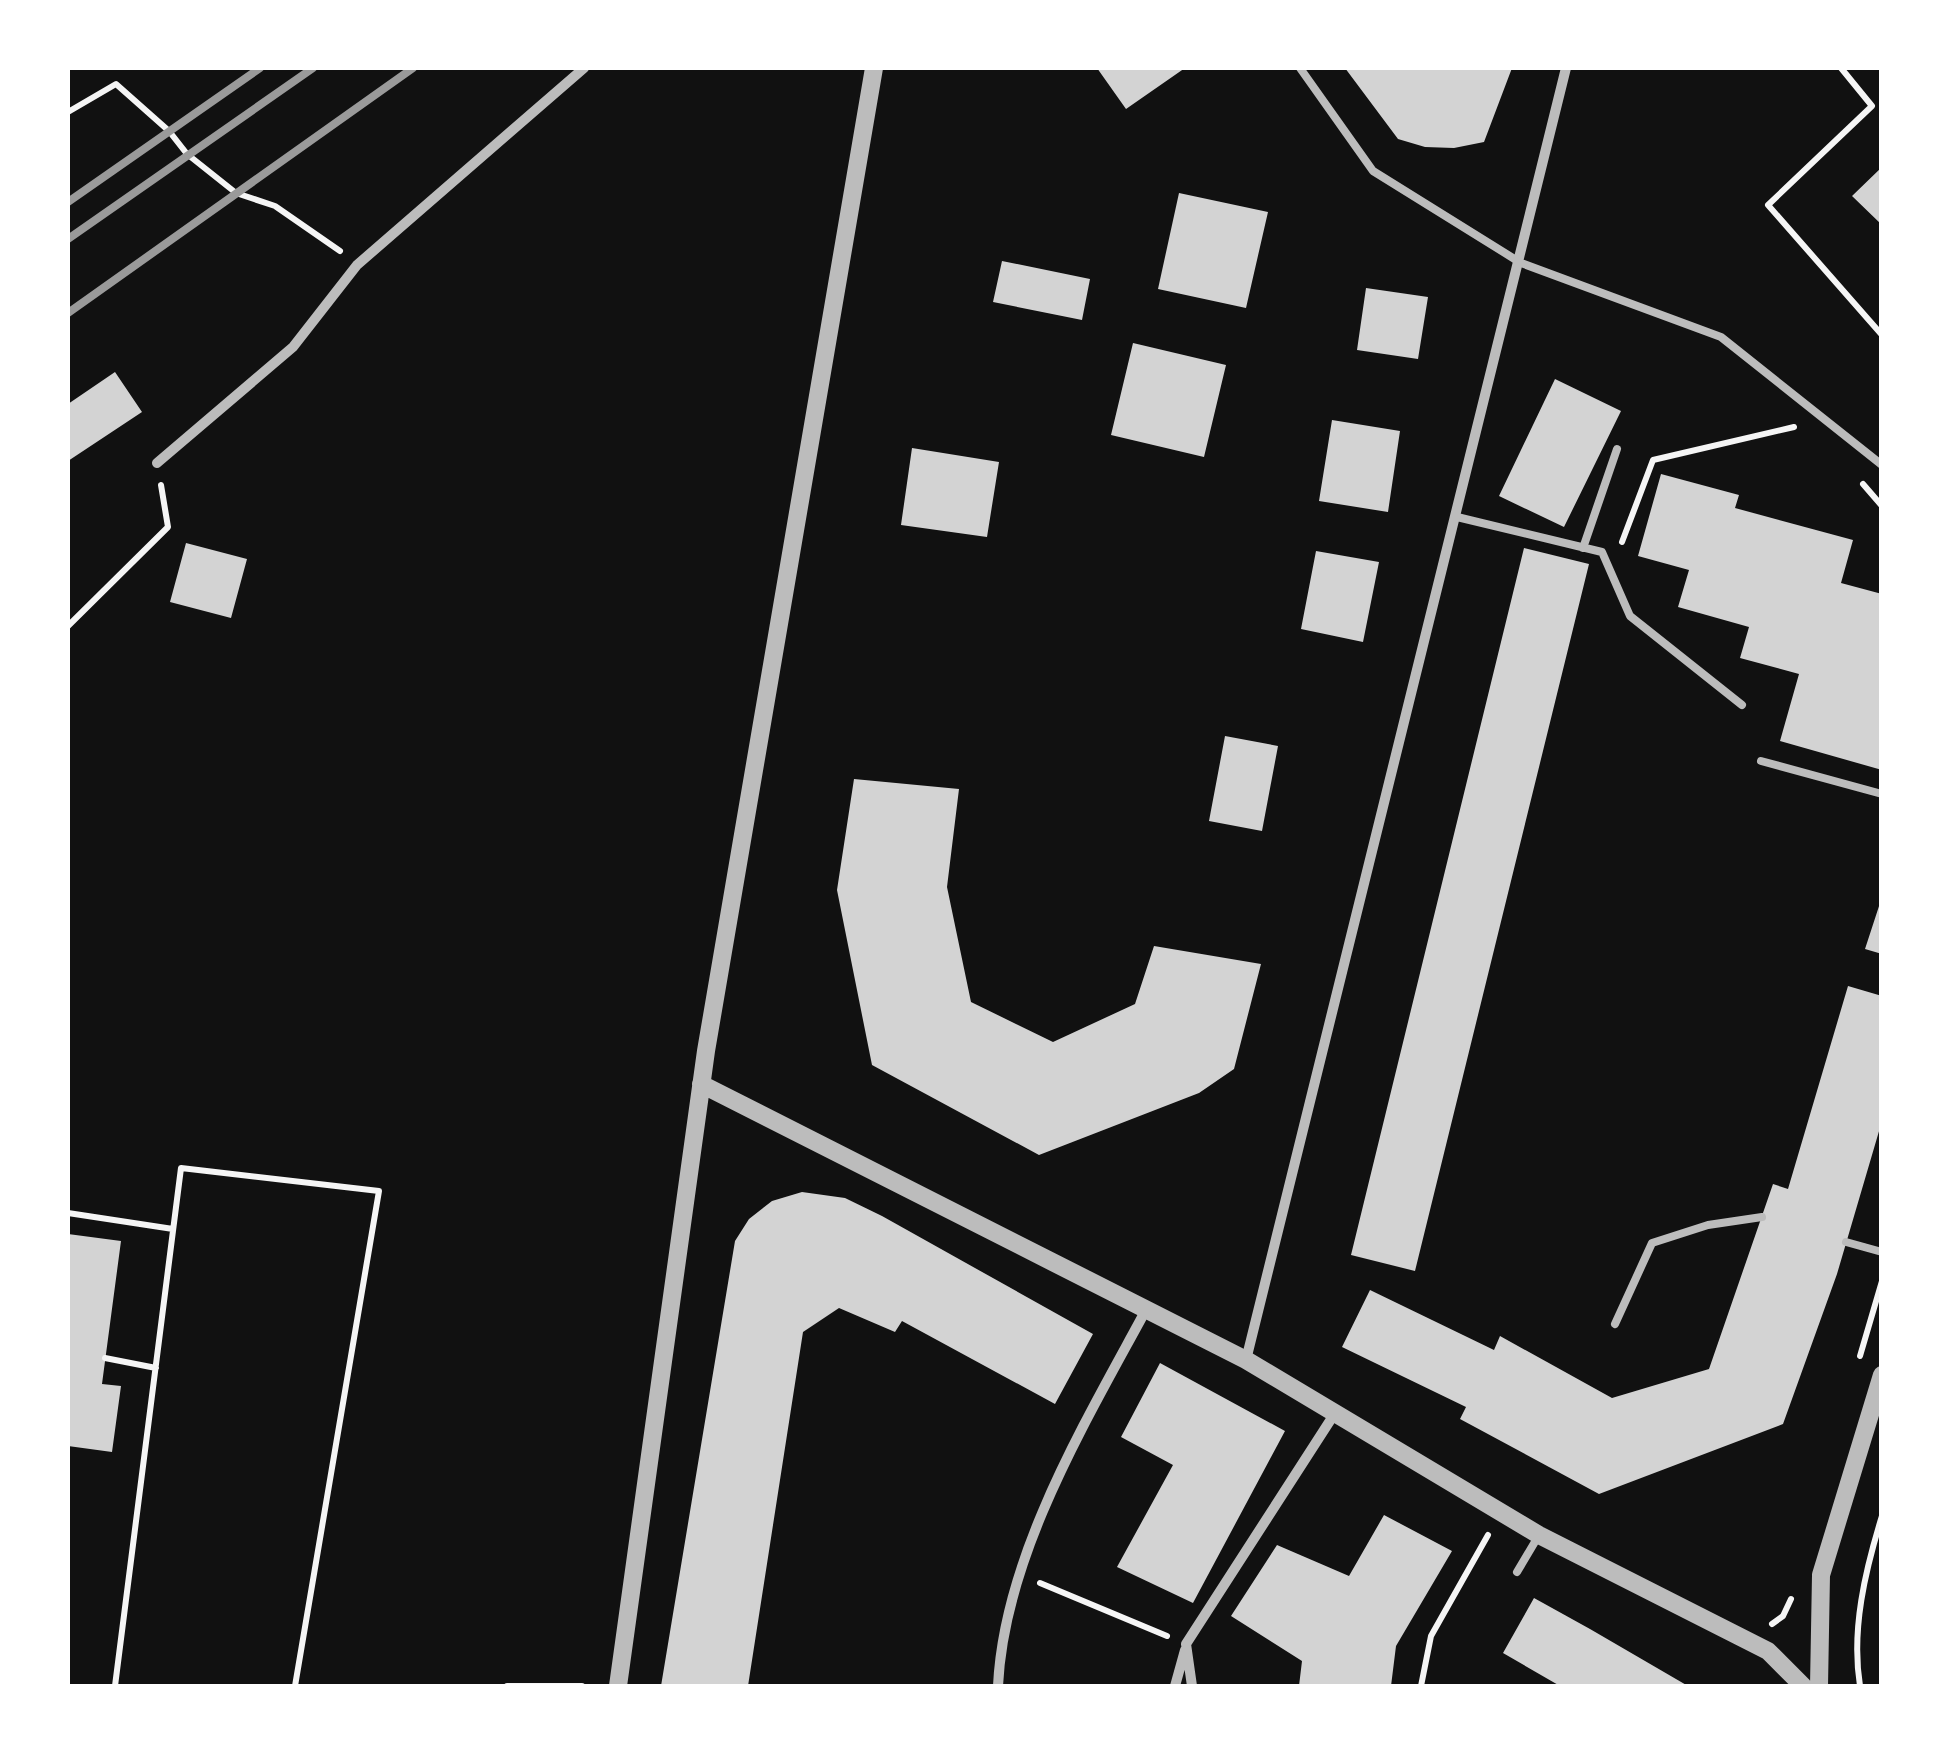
<svg xmlns="http://www.w3.org/2000/svg" width="1949" height="1754" viewBox="0 0 1949 1754" font-family="'DejaVu Sans',sans-serif">
<style>
.building{fill:#d3d3d3}
.lines{fill:none;stroke-linecap:round;stroke-linejoin:round}
.path{stroke:#f5f5f5;stroke-width:6}
.service{stroke:#bcbcbc;stroke-width:8}
.minor{stroke:#bcbcbc;stroke-width:10}
.tertiary{stroke:#bcbcbc;stroke-width:18}
.rail{stroke:#9a9a9a;stroke-width:8}
</style>
<rect width="100%" height="100%" fill="#111"/>
<!-- building -->
<path class="building" d="M1097 68H1185L1126 109Z
M1345 68H1512L1484 142 1454 148 1425 147 1398 139Z
M1882 167V225L1852 196Z
M1179 193 1268 212 1246 308 1158 289Z
M1002 261 1090 279 1082 320 993 302Z
M1366 288 1428 297 1418 359 1357 350Z
M1133 343 1226 365 1204 457 1111 435Z
M115 372 142 412 68 461V404Z
M1555 379 1621 411 1564 527 1499 496Z
M1332 420 1400 431 1388 512 1319 501Z
M912 448 999 462 987 537 901 525Z
M1661 474 1739 495 1735 508 1853 540 1841 583 1882 594V770L1780 741 1799 674 1740 658 1749 627 1678 607 1689 570 1638 556Z
M186 543 247 559 231 618 170 602Z
M1524 548 1589 564 1415 1271 1351 1255Z
M1316 551 1379 562 1363 642 1301 629Z
M1225 736 1278 746 1262 831 1209 821Z
M854 779 959 789 947 887 971 1002 1053 1042 1135 1004 1154 946 1261 964 1234 1069 1199 1093 1039 1155 872 1065 837 890Z
M1881 900H1882V954L1865 949Z
M1848 986 1882 996V1121L1837 1274 1783 1424 1599 1494 1460 1419 1466 1407 1342 1347 1370 1290 1494 1350 1500 1336 1612 1398 1709 1369 1773 1184 1788 1189Z
M802 1192 845 1198 882 1216 1093 1334 1055 1404 902 1321 895 1332 839 1308 803 1332 748 1686H661L735 1241 749 1219 772 1201Z
M68 1234 121 1241 102 1384 121 1386 112 1452 68 1446Z
M1160 1363 1285 1431 1193 1603 1117 1567 1173 1465 1121 1437Z
M1384 1515 1452 1551 1396 1646 1391 1686H1299L1302 1661 1231 1616 1277 1545 1349 1576Z
M1534 1598 1590 1629 1688 1686H1560L1503 1653Z"/>
<g class="lines">
<!-- path -->
<path class="path" d="M1841 68 1872 106 1768 205 1882 335
M68 112 116 84 169 131 187 154 236 193 275 206 340 251
M1863 484 1882 506
M1622 542 1653 460 1794 427
M68 626 168 527 161 485
M68 1213 173 1229
M1860 1356 1882 1281
M105 1358 156 1368
M1040 1583 1167 1636
M1772 1624 1783 1616 1791 1599
M115 1686 181 1168 379 1191 295 1686
M507 1686H582
M1421 1686 1431 1636 1488 1535
M1860 1686C1851 1630 1865 1571 1882 1516"/>
<!-- service -->
<path class="service" d="M1300 68 1373 171 1521 263 1721 337 1882 465
M1457 517 1602 552 1630 616 1742 705
M1583 548 1617 449
M1761 761 1882 794
M1846 1242 1882 1252
M1615 1324 1652 1243 1708 1225 1762 1217
M1517 1572 1539 1535"/>
<!-- minor -->
<path class="minor" d="M157 463 293 347 357 265 584 68
M1246 1360 1566 68
M998 1686C1004 1556 1086 1421 1147 1308
M1175 1686 1185 1650
M1192 1686 1186 1644 1335 1413"/>
<!-- tertiary -->
<path class="tertiary" d="M701 1084 1246 1360 1539 1535 1768 1651 1803 1686
M618 1686 706 1051 874 68
M1819 1686 1821 1575 1882 1375"/>
<!-- rail -->
<path class="rail" d="M68 202 260 68
M68 239 313 68
M68 313 413 68"/>
</g>
<!-- border -->
<rect width="1949" height="1754" fill="none" stroke="#ffffff" stroke-width="140"/>
</svg>
